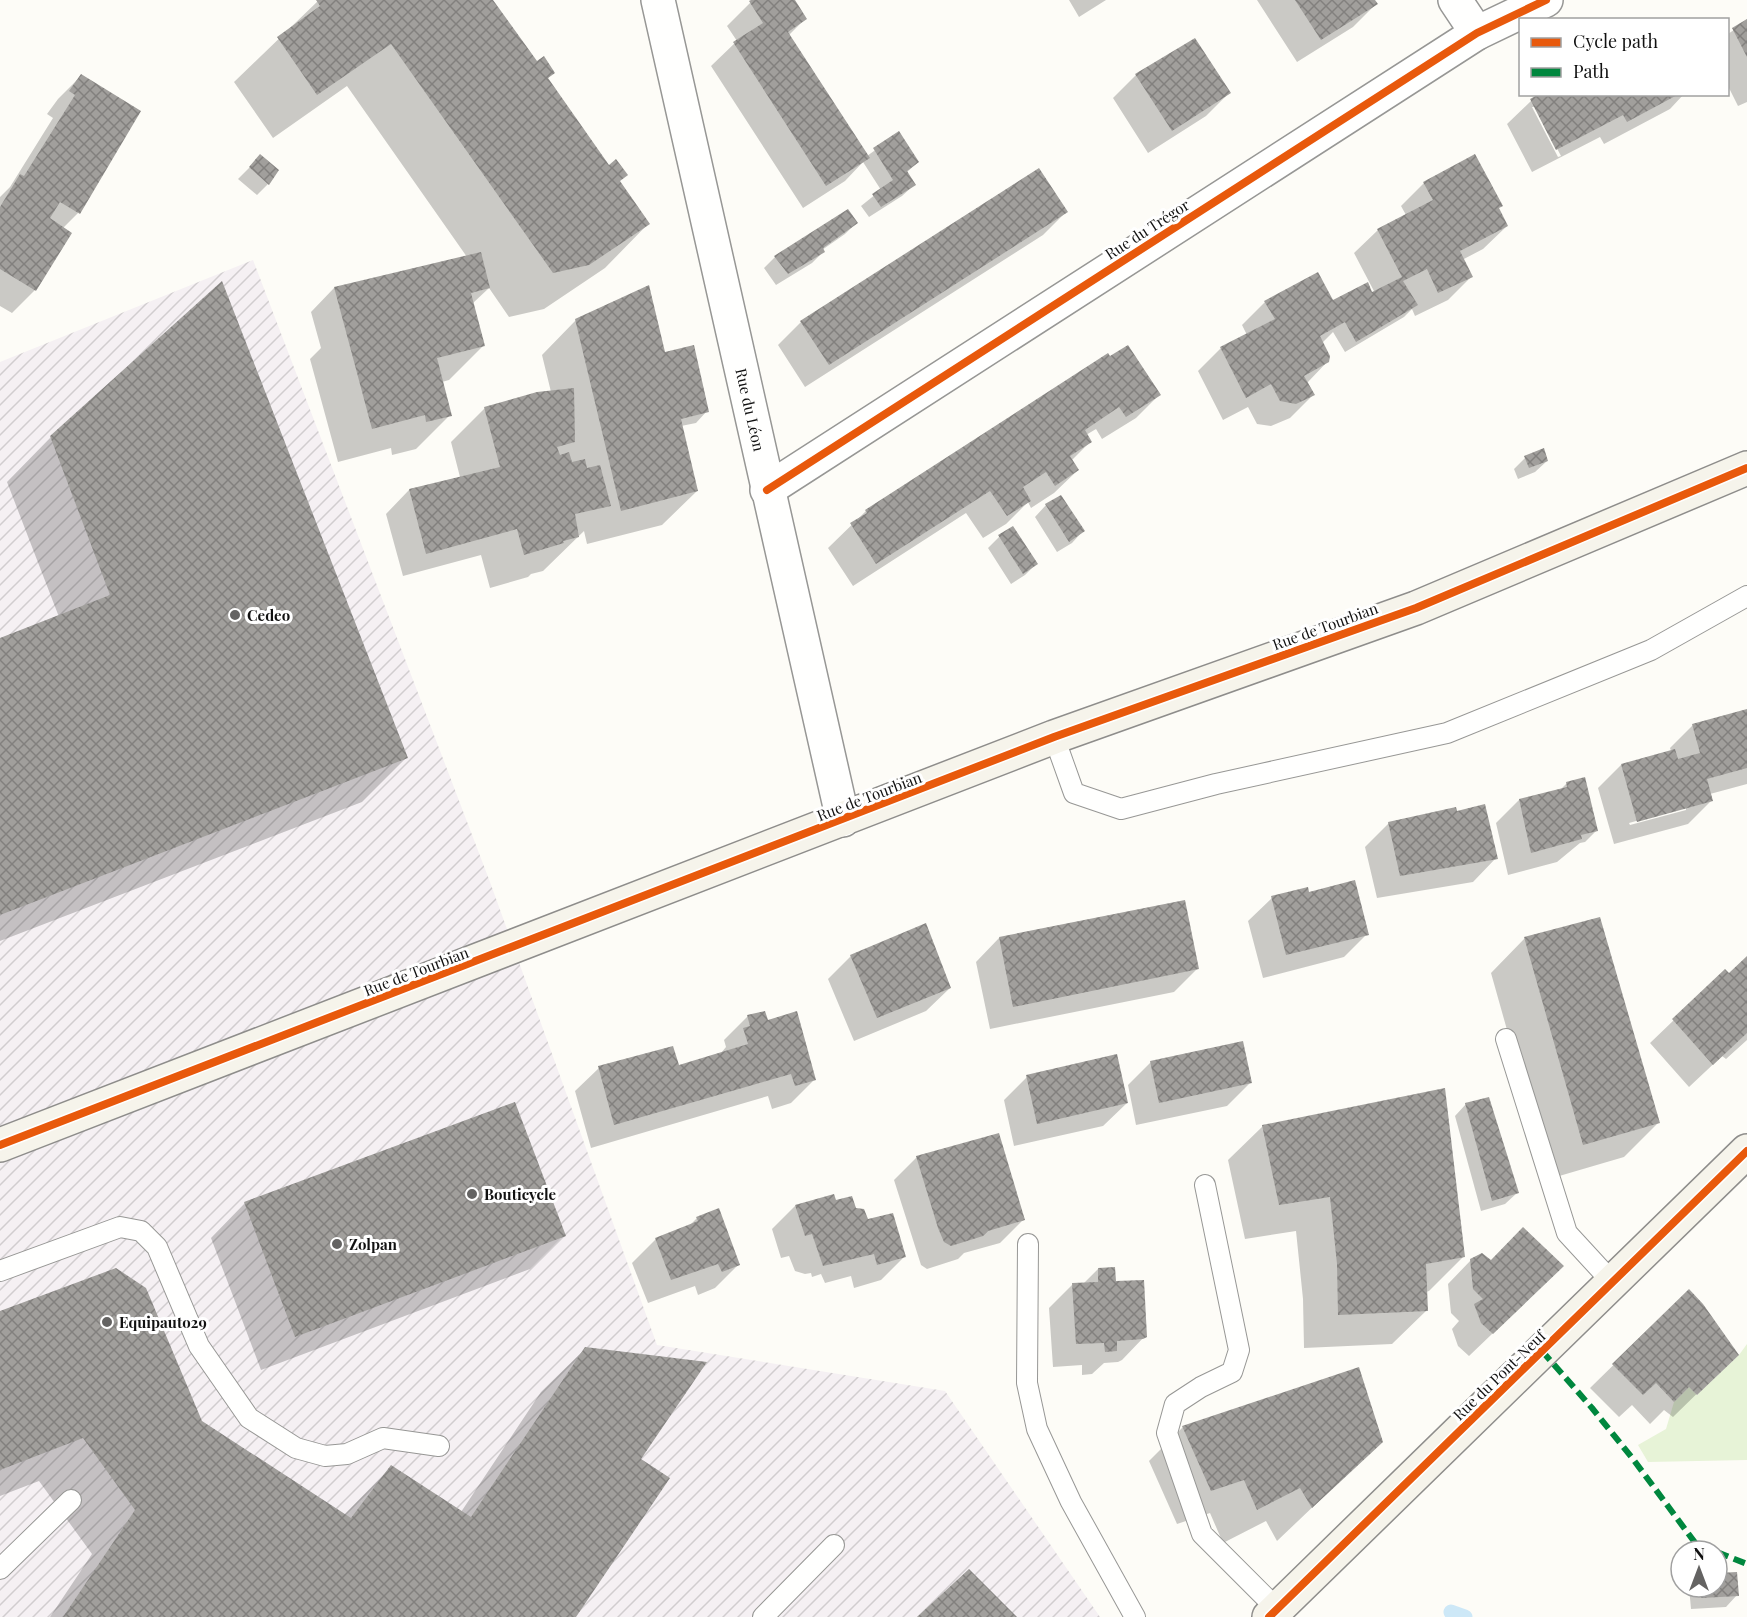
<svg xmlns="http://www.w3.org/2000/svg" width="1747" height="1617" viewBox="0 0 1747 1617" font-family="'Playfair Display',serif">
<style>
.industrial{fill:url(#industrial-furrows)}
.grass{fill:#e7f3d7}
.shadow{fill:#0003;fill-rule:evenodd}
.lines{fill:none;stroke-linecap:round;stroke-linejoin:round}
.stream{stroke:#cde8f7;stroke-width:15}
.building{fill:url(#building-cross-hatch)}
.lane-casing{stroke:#979795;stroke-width:22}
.street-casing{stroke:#979795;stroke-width:36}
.secondary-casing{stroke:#8e8d8b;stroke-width:36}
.lane{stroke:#fffffe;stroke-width:20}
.street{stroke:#fffffe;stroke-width:33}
.secondary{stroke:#f6f4eb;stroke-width:33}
.quiet{stroke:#00873e;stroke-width:6;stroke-dasharray:12 6;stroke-linecap:butt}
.cycleway-casing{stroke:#fff;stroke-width:11}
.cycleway{stroke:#e8590c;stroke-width:8}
.poi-dot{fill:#646362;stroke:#fff;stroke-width:2}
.labels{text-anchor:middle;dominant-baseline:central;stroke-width:6;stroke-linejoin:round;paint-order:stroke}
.street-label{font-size:15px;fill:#111;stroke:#fff}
.poi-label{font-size:15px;font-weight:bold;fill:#111;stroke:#fff;text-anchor:start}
</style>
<defs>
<pattern id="industrial-furrows" width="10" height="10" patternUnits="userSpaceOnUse" patternTransform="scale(1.5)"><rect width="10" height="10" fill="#f5f0f3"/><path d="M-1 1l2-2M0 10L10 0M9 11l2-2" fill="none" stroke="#d1cdcf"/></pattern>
<pattern id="building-cross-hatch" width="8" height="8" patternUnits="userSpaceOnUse" patternTransform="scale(1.5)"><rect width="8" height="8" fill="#a19f9c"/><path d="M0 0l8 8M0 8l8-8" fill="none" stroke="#82807e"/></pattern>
</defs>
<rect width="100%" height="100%" fill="#fdfcf7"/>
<!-- industrial -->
<path class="industrial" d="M253 260 490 882 657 1345 945 1391 1100 1617H0V362Z"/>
<!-- grass -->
<path class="grass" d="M1747 1344V1460L1648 1462 1638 1445 1666 1429 1674 1402 1689 1387 1697 1395 1739 1355Z"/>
<!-- shadow -->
<path class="shadow" d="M319 0H491L536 63 553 73 547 79 648 224 605 268 544 309 509 317 489 288 472 304 483 346 449 380 442 382 450 415 416 449 392 455 391 448 338 462 310 359 321 348 311 312 334 288 467 257 347 86 273 138 234 82Z
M753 0H793L805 19 789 35 867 156 899 133 918 162 906 173 914 185 902 196 869 217 861 206 881 190 863 162 845 181 803 208 711 66 737 41 727 26Z
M1069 0H1106L1079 17Z
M1257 0H1373L1376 4 1353 27 1297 62Z
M1747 21V102L1738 106 1728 86V34Z
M1136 75 1229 93 1206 116 1148 153 1113 98Z
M81 76 78 213 63 228 35 290 12 313 0 306V197L10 187 53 118 47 114 58 99Z
M1542 94H1684L1670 109 1604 144 1600 137 1532 172 1507 124 1531 101ZM1532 107H1535L1561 156 1558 157Z
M260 157 268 184 257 195 238 179Z
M1424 183 1498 209 1507 226 1483 249 1462 260 1471 277 1448 300 1415 316 1412 309 1404 317 1345 352 1333 332 1322 343 1328 361 1307 383 1313 395 1290 418 1271 426 1257 424 1248 407 1223 420 1198 371 1221 348 1247 335 1242 325 1265 302H1333L1375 293 1354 253 1378 230 1406 215 1401 206Z
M1066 212 1043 235 805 387 778 345 801 322Z
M856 223 845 234 822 250 823 252 812 263 776 285 764 268 775 257Z
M576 320 664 354 707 411 696 423 681 426 697 491 662 525 587 544 584 531 543 571 531 574 528 577 490 588 481 555 403 576 386 514 409 490 460 477 451 442 485 408 551 392 542 355Z
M1107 355 1159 395 1136 418 1102 439 1096 429 1086 435 1090 442 1071 461 1078 470 1054 493 1031 508 1028 502 1006 524 983 538 966 513 853 586 828 548 866 511Z
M51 437 406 758 362 802 0 941V639L59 617 7 482Z
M1525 458 1547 461 1535 472 1518 479 1514 469Z
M1060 497 1083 531 1072 543 1057 552 1035 517 1046 505Z
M999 537 1036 564 1025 575 1011 584 988 548Z
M1747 711V784L1710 794 1711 801 1688 824 1614 844 1598 788 1621 765 1671 751 1670 748 1693 725ZM1686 807V810L1630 825 1629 823Z
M1567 783 1597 830 1585 842 1580 843 1557 862 1508 875 1496 823 1519 800 1560 790Z
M1389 823 1496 858 1473 882 1377 898 1365 847Z
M1307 894 1367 934 1344 957 1263 978 1248 921 1272 898Z
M999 938 1197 969 1174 992 990 1029 976 962Z
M1525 938 1658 1123 1624 1157 1549 1179 1491 973Z
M851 956 950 988 926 1011 854 1041 828 979Z
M1747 958V1040L1726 1059 1722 1056 1689 1087 1650 1043 1725 971 1729 975Z
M747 1017 769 1022 814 1080 791 1103 772 1109 768 1096 591 1148 575 1091 599 1068 678 1067 721 1053 726 1047 724 1040Z
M1151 1062 1250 1083 1227 1106 1136 1125 1128 1085Z
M1027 1077 1127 1103 1103 1126 1014 1146 1004 1100Z
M1466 1104 1517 1193 1505 1204 1481 1211 1455 1116Z
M1263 1126 1463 1257 1429 1291 1426 1292 1427 1310 1392 1344 1304 1348 1303 1299 1296 1231 1245 1239 1228 1160Z
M917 1157 1024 1219 1000 1243 964 1253 958 1259 927 1269 921 1265 894 1180Z
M833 1196 835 1202 854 1209 904 1257 881 1280 854 1288 851 1276 825 1283 821 1274 812 1277 811 1273 805 1274 795 1271 789 1256 781 1258 772 1229 795 1206Z
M245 1203 564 1235 530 1269 261 1370 211 1238Z
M697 1218 738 1265 715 1288 698 1295 695 1286 648 1303 632 1263 656 1239 688 1227Z
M1471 1260 1539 1289 1469 1356 1458 1346 1452 1329 1459 1321 1451 1313 1448 1284Z
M1098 1269 1145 1336 1122 1360 1118 1362 1104 1363 1092 1374 1082 1375V1365L1053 1367 1049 1308 1073 1284H1083Z
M1689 1291 1713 1378 1673 1417 1664 1410 1650 1424 1632 1405 1619 1417 1590 1388Z
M0 1312 201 1422 344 1515 391 1467 461 1512 541 1392 586 1348 639 1460 574 1617H50L92 1554 39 1481 0 1496Z
M1183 1427 1381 1442 1277 1541 1266 1521 1223 1543 1210 1513 1177 1524 1149 1461Z
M1717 1575 1737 1595 1726 1607 1691 1609 1689 1587H1717Z"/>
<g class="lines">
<!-- stream -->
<path class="stream" d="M1451 1612 1465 1617"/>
</g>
<!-- building -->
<path class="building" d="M316 0H493L537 61 544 56 555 73 548 78 609 165 616 159 628 175 620 181 650 224 589 265 553 273 391 44 317 95 277 37 320 6Z
M751 0H795L807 19 788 32 870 158 826 186 733 42 763 23 749 1Z
M1295 0H1375L1378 4 1321 40Z
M1747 19V57L1732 28Z
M1195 38 1231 93 1172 131 1135 74Z
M81 74 141 111 80 214 60 202 50 218 72 233 36 291 0 269V207L20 174 24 176 75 95 69 91Z
M1539 94H1679L1627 122 1623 115 1556 150 1530 99Z
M899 131 919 162 907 171 916 185 881 207 872 194 893 180 873 148Z
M260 154 279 170 269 185 249 167Z
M1475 154 1503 206 1499 208 1508 226 1460 251 1473 277 1438 293 1427 269 1403 281 1418 305 1356 342 1345 322 1320 336 1330 356 1329 362 1304 376 1315 395 1296 404 1280 401 1271 384 1246 398 1220 347 1275 319 1264 301 1318 272 1333 300 1368 282 1372 292 1402 277 1377 229 1433 200 1423 182Z
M1039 168 1068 212 829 365 800 321Z
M848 209 858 223 823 248 825 252 788 274 774 256Z
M481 252 490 288 471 293 485 346 437 358 452 416 426 422 425 415 372 429 334 287Z
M222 281 408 758 0 915V638L110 595 50 436Z
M649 285 665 352 694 345 709 412 681 419 698 491 621 511 575 319Z
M1128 345 1161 395 1126 417 1119 407 1085 430 1092 442 1070 456 1079 470 1055 486 1046 472 1023 487 1031 501 1007 516 990 491 876 564 850 523 867 513 865 510 1108 353 1110 356Z
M574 388 575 442 557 447 560 455 569 452 572 462 585 459 587 468 600 465 611 506 575 514 579 537 563 541 564 543 524 555 517 529 426 554 409 489 500 467 484 407 537 392Z
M1544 448 1548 461 1529 468 1524 456Z
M1061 495 1085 531 1069 542 1045 504Z
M1013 526 1038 564 1023 574 998 535Z
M1747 709V768L1707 779 1713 801 1637 822 1621 764 1675 749 1678 759 1700 753 1692 724Z
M1585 777 1598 831 1581 835 1582 839 1531 853 1519 799 1567 787 1566 782Z
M1485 804 1498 859 1400 876 1388 822 1456 807 1457 811Z
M1355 880 1369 935 1286 955 1271 896 1308 887 1309 892Z
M1185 900 1199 969 1013 1007 999 937Z
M1600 917 1660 1123 1583 1145 1524 937Z
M926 923 951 988 877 1018 850 955Z
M1747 956V1033L1713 1065 1672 1019 1725 969 1729 973Z
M765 1011 768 1020 797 1011 816 1080 795 1086 791 1074 614 1125 598 1066 673 1046 679 1065 748 1044 743 1028 750 1026 747 1015Z
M1243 1041 1252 1083 1159 1103 1150 1061Z
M1117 1054 1128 1103 1037 1124 1026 1075Z
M1445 1088 1465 1257 1426 1264 1428 1311 1338 1315 1337 1264 1330 1197 1279 1205 1262 1125Z
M1489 1097 1519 1193 1492 1201 1465 1103Z
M515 1102 566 1236 295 1337 244 1202Z
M999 1133 1025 1220 988 1231 983 1236 951 1246 944 1242 938 1228 916 1156Z
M834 1194 836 1200 852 1196 856 1208 864 1209 868 1219 893 1213 906 1257 877 1265 874 1254 823 1266 812 1234 805 1236 795 1205Z
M719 1208 740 1265 722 1272 718 1264 671 1280 655 1238 698 1221 696 1217Z
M1523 1227 1564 1266 1493 1334 1481 1323 1474 1304 1483 1299 1473 1289 1470 1259 1482 1253 1491 1260Z
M1115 1267 1116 1281 1144 1280 1147 1337 1143 1339 1117 1341V1351L1105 1352 1104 1343 1076 1344 1072 1283 1098 1282V1268Z
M116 1268 146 1288 202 1421 351 1518 391 1465 471 1517 585 1347 707 1362 641 1459 670 1478 576 1617H63L135 1510 83 1438 0 1470V1311Z
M1689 1289 1703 1304 1739 1355 1697 1395 1689 1387 1674 1402 1656 1383 1643 1395 1612 1364Z
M1359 1367 1383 1442 1312 1508 1300 1488 1257 1510 1244 1480 1211 1491 1182 1426Z
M969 1569 1017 1617H917Z
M1737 1572 1739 1596 1701 1598V1587H1717V1573Z"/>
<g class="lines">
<!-- lane casing -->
<g class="lane-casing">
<path id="lane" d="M1054 737 1074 793 1121 809 1216 784 1447 733 1651 650 1747 596
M1506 1039 1567 1233 1613 1283
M1205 1185 1239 1350 1232 1372 1201 1387 1175 1404 1167 1433 1202 1534 1277 1609
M1028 1244 1027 1383 1037 1429 1071 1502 1135 1617
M0 1271 120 1227 141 1231 157 1247 199 1346 249 1418 296 1448 325 1456 347 1454 383 1438 439 1446
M0 1569 71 1500
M763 1617 834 1545"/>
</g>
<!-- street casing -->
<g class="street-casing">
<g id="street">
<path id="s1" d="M658 0 843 820"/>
<path d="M1455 0 1477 33"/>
<path d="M767 490 1477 33 1546 0"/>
</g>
</g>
<!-- secondary casing -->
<g class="secondary-casing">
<path id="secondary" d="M0 1145 1054 737 1416 608 1747 468
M1269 1617 1747 1151"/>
</g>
<!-- lane -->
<use href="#lane" class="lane"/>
<!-- street -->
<use href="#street" class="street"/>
<!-- secondary -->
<use href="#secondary" class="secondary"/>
<!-- quiet -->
<path class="quiet" d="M1542 1351 1592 1408 1633 1459 1696 1544 1713 1551
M1717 1552 1747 1564"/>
<!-- cycleway casing -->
<g class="cycleway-casing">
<path id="cycleway" d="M767 490 1477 33 1546 0
M0 1145 1054 737 1416 608 1747 468
M1269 1617 1747 1151"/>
</g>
<!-- cycleway -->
<use href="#cycleway" class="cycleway"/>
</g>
<!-- markers -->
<g class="poi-dot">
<circle cx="235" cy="615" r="6"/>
<circle cx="472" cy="1194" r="6"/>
<circle cx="337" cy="1244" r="6"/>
<circle cx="107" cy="1322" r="6"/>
</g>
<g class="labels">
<!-- street labels -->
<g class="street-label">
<text transform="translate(1147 229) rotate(-33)">Rue du Trégor</text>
<text stroke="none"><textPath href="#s1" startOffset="420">Rue du Léon</textPath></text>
<text transform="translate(1325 626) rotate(-20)">Rue de Tourbian</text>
<text transform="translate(869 796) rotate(-21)">Rue de Tourbian</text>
<text transform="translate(416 971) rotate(-21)">Rue de Tourbian</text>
<text transform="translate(1499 1375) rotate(-44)">Rue du Pont-Neuf</text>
</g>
<!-- poi labels -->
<g class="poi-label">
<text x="247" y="615">Cedeo</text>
<text x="484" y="1194">Bouticycle</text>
<text x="349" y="1244">Zolpan</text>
<text x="119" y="1322">Equipauto29</text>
</g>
</g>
<!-- legend -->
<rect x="1519" y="18" width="210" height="78" fill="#ffffff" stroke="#a0a0a0" stroke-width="1.5"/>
<rect x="1531" y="38" width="30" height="9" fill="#e8590c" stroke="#a0a0a0" stroke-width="1.5"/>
<text x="1573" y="48" font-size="18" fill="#111111">Cycle path</text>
<rect x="1531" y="68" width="30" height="9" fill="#00873e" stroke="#a0a0a0" stroke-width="1.5"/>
<text x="1573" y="78" font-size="18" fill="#111111">Path</text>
<!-- north arrow -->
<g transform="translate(1699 1569)"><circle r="28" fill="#ffffff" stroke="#a0a0a0" stroke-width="1.5"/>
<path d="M0-4.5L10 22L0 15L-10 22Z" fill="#646362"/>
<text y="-9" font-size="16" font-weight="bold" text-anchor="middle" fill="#111111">N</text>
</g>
</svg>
